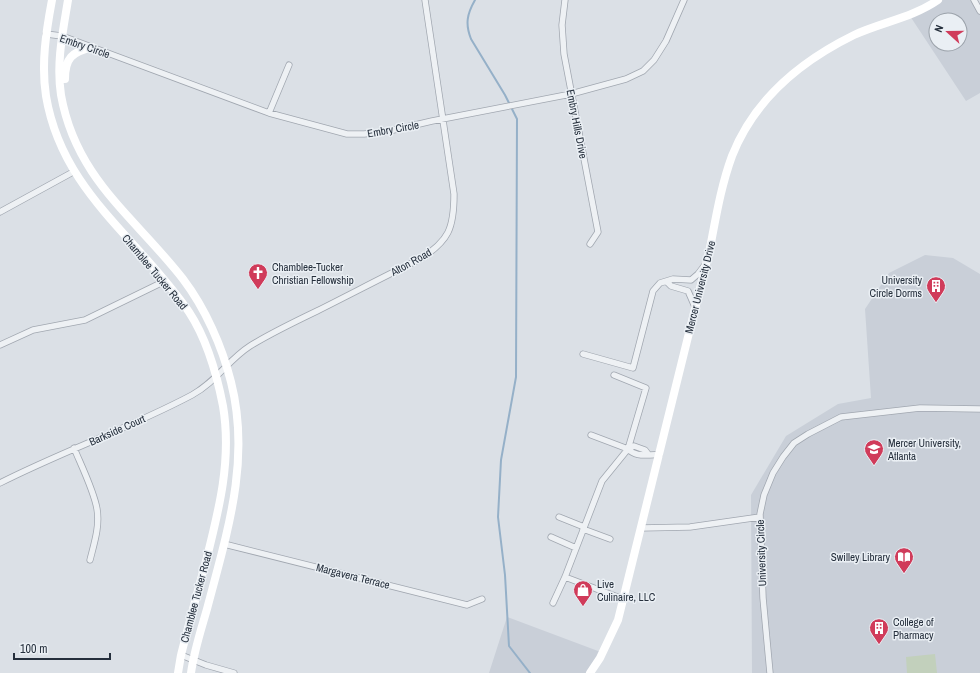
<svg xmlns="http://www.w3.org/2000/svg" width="980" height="673" viewBox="0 0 980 673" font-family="'Archivo Narrow',sans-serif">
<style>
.built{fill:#c9cfd8;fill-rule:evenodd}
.green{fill:#c2d0bc}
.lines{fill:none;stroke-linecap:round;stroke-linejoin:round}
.stream{stroke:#95b0c8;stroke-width:2}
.street-casing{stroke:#a1a7b0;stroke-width:7}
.street{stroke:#eef1f4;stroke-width:5.5}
.secondary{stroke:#fff;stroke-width:8}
.labels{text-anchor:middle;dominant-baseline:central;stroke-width:3;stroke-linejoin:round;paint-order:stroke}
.street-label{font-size:11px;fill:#252f3c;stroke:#eaeff4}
.poi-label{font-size:11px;fill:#252f3c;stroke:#eaeff4;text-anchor:start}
</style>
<rect width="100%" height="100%" fill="#dbe0e6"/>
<!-- built -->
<path class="built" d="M934 0H974L980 13V93L966 101 910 16ZM936 20H960V44H936Z
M925 255 953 258 980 274V673H752L751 495 786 436 838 404 871 398 865 309 889 273Z
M507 617 606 654 594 673H489Z"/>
<!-- green -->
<path class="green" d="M935 654 937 673H907L906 657Z"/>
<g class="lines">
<!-- stream -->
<path class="stream" d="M475 0C467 14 465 24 471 39L505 95 517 119 516 377 501 460 498 517 505 575 509 646 530 673"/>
<!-- street casing -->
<g class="street-casing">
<path id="street" d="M565 0 562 25 564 54 598 232 590 244
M974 0 980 11
M46 34 62 36 269 113 347 134H364L385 132 432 121 571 94 626 79 643 71 654 60 666 41 684 0
M269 113 289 65
M0 212 73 172
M667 282 671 286 688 291 695 307
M0 345 33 330 85 320 165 281
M583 354 633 368 653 291 660 283 673 279 691 280 698 274 704 266
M614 375 646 388 628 449
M591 435 628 449C636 458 648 454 659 455
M74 448C81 465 94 491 97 509 100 526 94 544 90 560
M0 483C63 451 130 428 192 395 216 382 228 360 250 346 271 333 294 322 317 311 351 294 385 276 420 259 449 241 454 228 454 194L425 0
M559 517 584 527
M641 528 690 527 760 517
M583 529 610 539
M551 537 576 548
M224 544 467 605 482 599
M565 577 623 599
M553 603 565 577 602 481 628 449 634 446 645 450 648 454
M181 655 206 665 234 673
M770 673 763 598 760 514 764 495 773 473 783 457 794 443 808 434 841 417 920 408 980 409"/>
</g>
<!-- street -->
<use href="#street" class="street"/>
<!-- secondary -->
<path class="secondary" d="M52 0C46 32 41 64 46 96 62 192 138 237 189 312 206 338 217 375 223 406 232 459 219 510 206 561 197 593 189 624 181 655L178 673
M68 0C63 31 56 63 61 95 76 179 134 216 183 279 205 308 222 346 231 382 251 460 227 533 207 609 201 630 194 651 191 673
M65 79C65 58 72 52 92 47
M590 673 600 658 618 620 710 248C716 217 721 186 732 156 754 100 801 61 854 35 882 22 912 18 938 0"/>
</g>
<!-- icons -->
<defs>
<g id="church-pin" transform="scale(1)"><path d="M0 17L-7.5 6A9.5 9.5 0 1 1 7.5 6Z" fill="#d03b5a" stroke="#eaeff4"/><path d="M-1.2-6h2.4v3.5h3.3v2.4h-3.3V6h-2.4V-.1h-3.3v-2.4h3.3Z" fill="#fff"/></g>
<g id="building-pin" transform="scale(1)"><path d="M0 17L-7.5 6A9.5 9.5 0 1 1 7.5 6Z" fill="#d03b5a" stroke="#eaeff4"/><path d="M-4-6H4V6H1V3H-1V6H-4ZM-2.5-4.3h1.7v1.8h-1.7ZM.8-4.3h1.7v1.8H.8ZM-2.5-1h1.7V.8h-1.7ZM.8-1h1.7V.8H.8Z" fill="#fff"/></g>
<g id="university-pin" transform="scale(1)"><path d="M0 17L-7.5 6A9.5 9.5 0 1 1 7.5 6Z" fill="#d03b5a" stroke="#eaeff4"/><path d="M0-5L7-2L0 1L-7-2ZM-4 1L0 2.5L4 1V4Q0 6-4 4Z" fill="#fff"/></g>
<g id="library-pin" transform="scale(1)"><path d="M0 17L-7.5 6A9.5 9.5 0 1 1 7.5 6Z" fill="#d03b5a" stroke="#eaeff4"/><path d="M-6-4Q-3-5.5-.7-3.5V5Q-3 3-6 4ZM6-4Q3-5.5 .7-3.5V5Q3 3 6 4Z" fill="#fff"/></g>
<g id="shop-pin" transform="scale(1)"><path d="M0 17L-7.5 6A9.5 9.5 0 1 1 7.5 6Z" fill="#d03b5a" stroke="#eaeff4"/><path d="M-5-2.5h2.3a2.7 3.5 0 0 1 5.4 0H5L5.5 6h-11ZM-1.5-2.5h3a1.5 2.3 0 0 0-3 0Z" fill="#fff"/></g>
</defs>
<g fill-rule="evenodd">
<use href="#church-pin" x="258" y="273"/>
<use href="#building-pin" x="936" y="286"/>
<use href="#university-pin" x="874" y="449"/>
<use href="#library-pin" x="904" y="557"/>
<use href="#shop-pin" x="583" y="590"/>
<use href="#building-pin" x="879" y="628"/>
</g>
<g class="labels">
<!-- street labels -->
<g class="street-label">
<text transform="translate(85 46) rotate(19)">Embry Circle</text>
<text transform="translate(577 124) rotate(79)">Embry Hills Drive</text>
<text transform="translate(393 129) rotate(-10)">Embry Circle</text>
<text transform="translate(411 262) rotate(-29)">Alton Road</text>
<text transform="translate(155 272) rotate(50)">Chamblee Tucker Road</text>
<text transform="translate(700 287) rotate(-76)">Mercer University Drive</text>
<text transform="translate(117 430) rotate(-24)">Barkside Court</text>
<text transform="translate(761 553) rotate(-92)">University Circle</text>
<text transform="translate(353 576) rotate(14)">Margavera Terrace</text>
<text transform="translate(196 597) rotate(-75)">Chamblee Tucker Road</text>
</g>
<!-- poi labels -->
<g class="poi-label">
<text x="272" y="267">Chamblee-Tucker<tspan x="272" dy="13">Christian Fellowship</tspan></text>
<text x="922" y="280" text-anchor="end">University<tspan x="922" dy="13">Circle Dorms</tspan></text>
<text x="888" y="443">Mercer University,<tspan x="888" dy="13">Atlanta</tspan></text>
<text x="890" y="557" text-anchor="end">Swilley Library</text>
<text x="597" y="584">Live<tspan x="597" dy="13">Culinaire, LLC</tspan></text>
<text x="893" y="622">College of<tspan x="893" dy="13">Pharmacy</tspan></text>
</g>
</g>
<!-- north arrow -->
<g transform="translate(948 32) rotate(291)"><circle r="19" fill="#eaeff4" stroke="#9ba2aa"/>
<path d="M0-3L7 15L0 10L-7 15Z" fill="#d03b5a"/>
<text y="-6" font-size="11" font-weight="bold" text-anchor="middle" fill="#252f3c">N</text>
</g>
<!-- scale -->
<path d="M14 653v6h96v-6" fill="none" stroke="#252f3c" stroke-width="2"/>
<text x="20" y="653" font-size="12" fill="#252f3c" stroke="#eaeff4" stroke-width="3" paint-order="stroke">100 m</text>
</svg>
